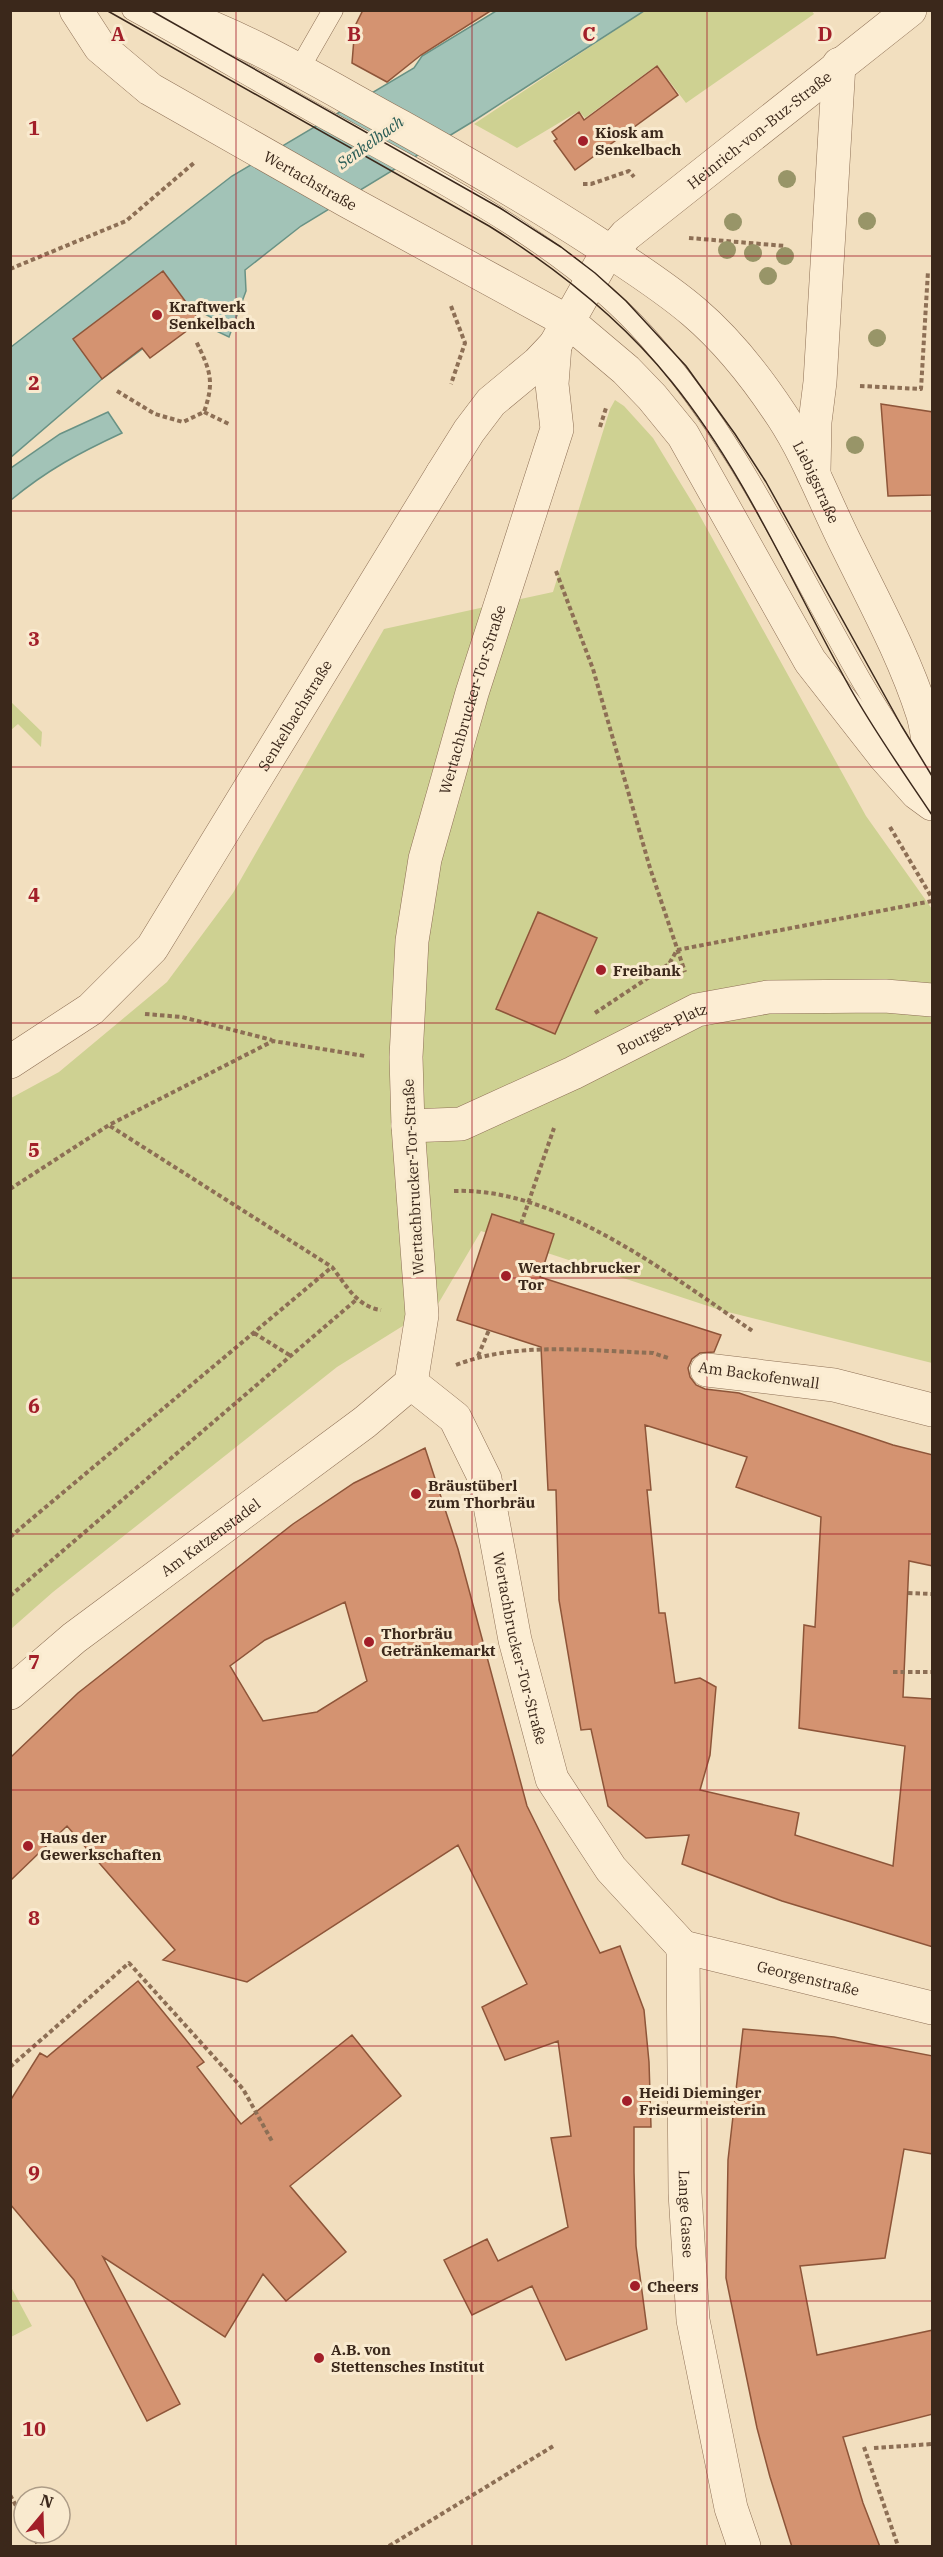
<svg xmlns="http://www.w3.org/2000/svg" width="943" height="2557" viewBox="0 0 943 2557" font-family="'IBM Plex Serif',serif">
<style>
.green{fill:#ced192}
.water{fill:#a2c3b7;stroke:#699285;stroke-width:1.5}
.building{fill:#d49371;stroke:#8e5539;stroke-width:1.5;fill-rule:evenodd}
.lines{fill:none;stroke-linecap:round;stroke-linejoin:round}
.service-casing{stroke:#8d6f55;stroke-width:21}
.minor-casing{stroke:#8d6f55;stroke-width:34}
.tertiary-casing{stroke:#8d6f55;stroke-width:34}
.path{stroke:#8d6f55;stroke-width:4;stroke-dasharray:4.5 3;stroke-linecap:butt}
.service{stroke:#fcedd3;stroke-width:20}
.minor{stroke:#fcedd3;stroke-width:33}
.tertiary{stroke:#fcedd3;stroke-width:33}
.tram{stroke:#3b281b;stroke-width:1.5}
.tree{fill:#989568}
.grid{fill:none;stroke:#a21f29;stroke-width:1.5;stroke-opacity:0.55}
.poi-dot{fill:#a21f29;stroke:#f9eacf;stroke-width:2}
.labels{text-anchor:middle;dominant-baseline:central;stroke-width:6;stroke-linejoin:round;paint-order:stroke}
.street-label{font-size:15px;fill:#3b281b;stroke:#f9eacf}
.poi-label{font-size:15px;font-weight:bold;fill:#3b281b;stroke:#f9eacf;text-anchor:start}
.water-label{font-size:16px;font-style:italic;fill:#295c55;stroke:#f9eacf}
.grid-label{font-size:20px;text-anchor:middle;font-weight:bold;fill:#a21f29;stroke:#f9eacf;stroke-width:6;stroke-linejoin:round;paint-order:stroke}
</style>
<rect width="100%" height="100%" fill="#f2dfbf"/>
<!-- green -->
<path class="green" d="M811 10 814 14 686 103 657 65 585 118 579 111 517 148 474 124 644 11Z
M615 400 624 406 653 438 695 507 866 816 932 909V1363L720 1310 481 1231 438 1304 337 1367 53 1592 11 1629V1098L59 1072 167 982 233 893 384 629 553 592 610 409Z
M10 701 42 732 41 747 18 724 11 730Z
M10 2285 32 2326 11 2337H10Z"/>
<!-- water -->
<path class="water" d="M496 11H644L472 122 301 226 245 270 246 291 229 337 212 329 216 320 196 309 102 379 11 457V347L232 176 414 68 422 56Z
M108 412 122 433C79 453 47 470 11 500V468L60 434Z"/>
<!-- building -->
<path class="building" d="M363 10H492L421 55 387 82 352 63 355 26Z
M657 66 678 95 575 170 554 141 557 139 552 132 579 112 584 120Z
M163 271 200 321 150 358 142 348 102 379 73 339Z
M881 404 933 412V495L888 496Z
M538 912 597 938 555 1034 496 1009Z
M492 1214 554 1234 540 1277 721 1335 714 1352 700 1353 692 1359 688 1368 690 1377 696 1385 705 1389 739 1393 893 1445 933 1455V1566L909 1561 903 1697 933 1699V1947L782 1901 682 1864 689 1835 646 1838 608 1806 591 1729 581 1730 559 1600 556 1490H548L541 1347 457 1320ZM645 1425 747 1457 736 1487 821 1517 815 1627 804 1625 799 1728 905 1746 893 1866 795 1835 799 1813 700 1790 710 1755 716 1687 700 1678 675 1683 665 1613H659L647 1490H651Z
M425 1448 458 1549 527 1806 600 1953 620 1946 644 2010 649 2062 651 2127H634V2172L636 2246 647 2329 566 2360 532 2286 472 2315 444 2260 487 2239 498 2261 568 2227 551 2138 571 2136 558 2041 505 2060 482 2007 527 1984 458 1845 247 1982 163 1960 175 1950 67 1826 11 1880V1757L78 1693 293 1524 354 1483ZM345 1602 367 1681 317 1712 263 1721 230 1666 265 1640Z
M138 1981 204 2062 197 2067 241 2124 352 2035 401 2096 290 2186 346 2252 286 2301 263 2274 225 2337 103 2257 180 2404 147 2421 74 2280 10 2204V2101L40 2053 47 2057Z
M743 2029 834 2037 933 2056V2154L904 2149 885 2258 800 2266 817 2355 933 2330V2414L843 2437 863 2503 880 2547H792L770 2477 757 2428 726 2278 728 2160Z"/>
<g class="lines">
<!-- service casing -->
<g class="service-casing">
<path id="service" d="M132 10C200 47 265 86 332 123 439 182 568 246 649 339 741 444 792 561 861 680 882 716 906 751 928 787
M298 71 333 10"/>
</g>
<!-- minor casing -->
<g class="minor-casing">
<g id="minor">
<path id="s1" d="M10 1062 91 1009 152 948 442 474"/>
<path id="s2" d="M408 1126 461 1124 573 1073 697 1010 768 997 885 996 932 1000"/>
<path d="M707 1370 834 1385 932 1410"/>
<path id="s3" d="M411 1383 455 1418 485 1479 515 1640 552 1779 611 1869 683 1947"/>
<path id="s4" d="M683 1947 685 2193 693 2320 731 2508 744 2546"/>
<path id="s5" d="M683 1947 932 2008"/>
</g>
</g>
<!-- tertiary casing -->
<g class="tertiary-casing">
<g id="tertiary">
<path id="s6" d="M76 10 100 47 150 89 347 201 554 314 581 332 626 370 652 397 683 435 810 661 885 757 917 793 932 804"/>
<path id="s7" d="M165 10C248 37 324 85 400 126 470 165 539 205 606 249 636 269 666 288 694 312 728 341 757 378 782 416 809 457 826 505 848 548 875 603 904 656 923 715 928 732 929 752 932 771"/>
<path d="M814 471 815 422 820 382 839 64"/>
<path id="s8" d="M442 474 469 431 491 402 538 363 555 345 600 265 626 235 910 10"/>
<path id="s9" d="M10 1693 74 1638 365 1422 411 1383 422 1315 408 1126 406 1057 412 941 425 859 472 693 557 429 552 384 555 345"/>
</g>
</g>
<!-- path -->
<path class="path" d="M583 184H591L629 171 634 177
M689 238 786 246
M10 269 126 221 195 162
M451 306 465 343 451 384
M860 386 921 389 928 271
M117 391 155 414 183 422 204 412C215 381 210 370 196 341
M204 412 229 424
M600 427 606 408
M556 571 593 669 650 868 685 972
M890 827 932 898
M595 1013 669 964 677 950 932 901
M145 1014 182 1017 272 1040
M110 1126 332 1267C346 1285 357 1307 381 1310
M10 1189 109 1125 273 1041 365 1056
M454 1191C558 1187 671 1276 754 1332
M521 1224 554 1128
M254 1333 291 1356
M478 1356 489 1330
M456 1365C517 1341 589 1351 653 1353L668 1358
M10 1537 332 1267
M908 1593 932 1594
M10 1596 356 1300
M893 1672H932
M10 2067 129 1963 243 2089 273 2143
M864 2447 898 2546
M874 2448 932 2444
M10 2495 24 2520
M31 2533 39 2546
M389 2546 555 2445"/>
<!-- service -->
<use href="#service" class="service"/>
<!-- minor -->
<use href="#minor" class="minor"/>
<!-- tertiary -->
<use href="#tertiary" class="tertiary"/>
<!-- tram -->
<path class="tram" d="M106 10 489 226C558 269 620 318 671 381 745 472 792 584 849 686 874 731 904 773 932 815
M150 10 500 208 561 247 595 273 626 301 686 366 735 434 766 482 901 725 932 776"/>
</g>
<!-- trees -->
<g class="tree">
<circle cx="787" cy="179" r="9"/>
<circle cx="867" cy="221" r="9"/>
<circle cx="733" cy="222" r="9"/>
<circle cx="727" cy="250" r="9"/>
<circle cx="753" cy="253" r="9"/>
<circle cx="785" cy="256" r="9"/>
<circle cx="768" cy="276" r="9"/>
<circle cx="877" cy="338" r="9"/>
<circle cx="855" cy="445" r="9"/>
</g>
<!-- grid -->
<path class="grid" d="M236 10V2546M472 10V2546M707 10V2546M10 256H932M10 511H932M10 767H932M10 1023H932M10 1278H932M10 1534H932M10 1790H932M10 2046H932M10 2301H932"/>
<!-- markers -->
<g class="poi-dot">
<circle cx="583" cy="141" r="6"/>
<circle cx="157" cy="315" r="6"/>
<circle cx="601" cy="970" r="6"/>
<circle cx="506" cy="1276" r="6"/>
<circle cx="416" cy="1494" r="6"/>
<circle cx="369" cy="1642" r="6"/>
<circle cx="28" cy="1846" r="6"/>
<circle cx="627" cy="2101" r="6"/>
<circle cx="635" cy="2286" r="6"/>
<circle cx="319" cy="2358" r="6"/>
</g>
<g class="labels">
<!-- street labels -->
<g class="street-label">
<text stroke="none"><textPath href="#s8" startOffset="474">Heinrich-von-Buz-Straße</textPath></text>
<text stroke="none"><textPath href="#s6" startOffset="294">Wertachstraße</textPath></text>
<text stroke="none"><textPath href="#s7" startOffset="822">Liebigstraße</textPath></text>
<text stroke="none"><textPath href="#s9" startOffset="1200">Wertachbrucker-Tor-Straße</textPath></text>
<text stroke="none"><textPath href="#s1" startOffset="456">Senkelbachstraße</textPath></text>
<text stroke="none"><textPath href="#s2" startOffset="276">Bourges-Platz</textPath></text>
<text transform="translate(413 1177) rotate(-93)">Wertachbrucker-Tor-Straße</text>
<text transform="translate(759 1375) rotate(8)">Am Backofenwall</text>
<text stroke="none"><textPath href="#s9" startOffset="254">Am Katzenstadel</textPath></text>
<text stroke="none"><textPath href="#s3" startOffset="297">Wertachbrucker-Tor-Straße</textPath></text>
<text stroke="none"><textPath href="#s5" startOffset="129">Georgenstraße</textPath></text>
<text stroke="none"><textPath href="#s4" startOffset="267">Lange Gasse</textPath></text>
</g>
<!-- poi labels -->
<g class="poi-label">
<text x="595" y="132">Kiosk am<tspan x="595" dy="17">Senkelbach</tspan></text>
<text x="169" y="306">Kraftwerk<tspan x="169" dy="17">Senkelbach</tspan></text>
<text x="613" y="970">Freibank</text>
<text x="518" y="1267">Wertachbrucker<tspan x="518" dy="17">Tor</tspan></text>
<text x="428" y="1485">Bräustüberl<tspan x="428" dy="17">zum Thorbräu</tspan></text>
<text x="381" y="1633">Thorbräu<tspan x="381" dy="17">Getränkemarkt</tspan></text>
<text x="40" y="1837">Haus der<tspan x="40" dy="17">Gewerkschaften</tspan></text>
<text x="639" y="2092">Heidi Dieminger<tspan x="639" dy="17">Friseurmeisterin</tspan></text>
<text x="647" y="2286">Cheers</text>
<text x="331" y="2349">A.B. von<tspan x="331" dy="17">Stettensches Institut</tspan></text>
</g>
<!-- water labels -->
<g class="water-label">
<text transform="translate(370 142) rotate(-36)">Senkelbach</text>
</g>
</g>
<g class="grid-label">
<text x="118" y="41">A</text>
<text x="354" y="41">B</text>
<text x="589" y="41">C</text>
<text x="825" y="41">D</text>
<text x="34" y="135">1</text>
<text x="34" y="390">2</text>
<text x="34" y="646">3</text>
<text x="34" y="902">4</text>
<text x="34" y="1157">5</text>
<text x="34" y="1413">6</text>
<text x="34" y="1669">7</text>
<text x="34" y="1925">8</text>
<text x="34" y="2180">9</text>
<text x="34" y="2436">10</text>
</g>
<!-- border -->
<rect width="943" height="2557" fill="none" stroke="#3b281b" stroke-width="24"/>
<!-- north arrow -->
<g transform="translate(42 2515) rotate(19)"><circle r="28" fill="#f9eacf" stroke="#ad9c87" stroke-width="1.5"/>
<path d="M0-4.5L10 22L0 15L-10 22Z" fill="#a21f29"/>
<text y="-9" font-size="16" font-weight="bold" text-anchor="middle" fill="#3b281b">N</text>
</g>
</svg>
